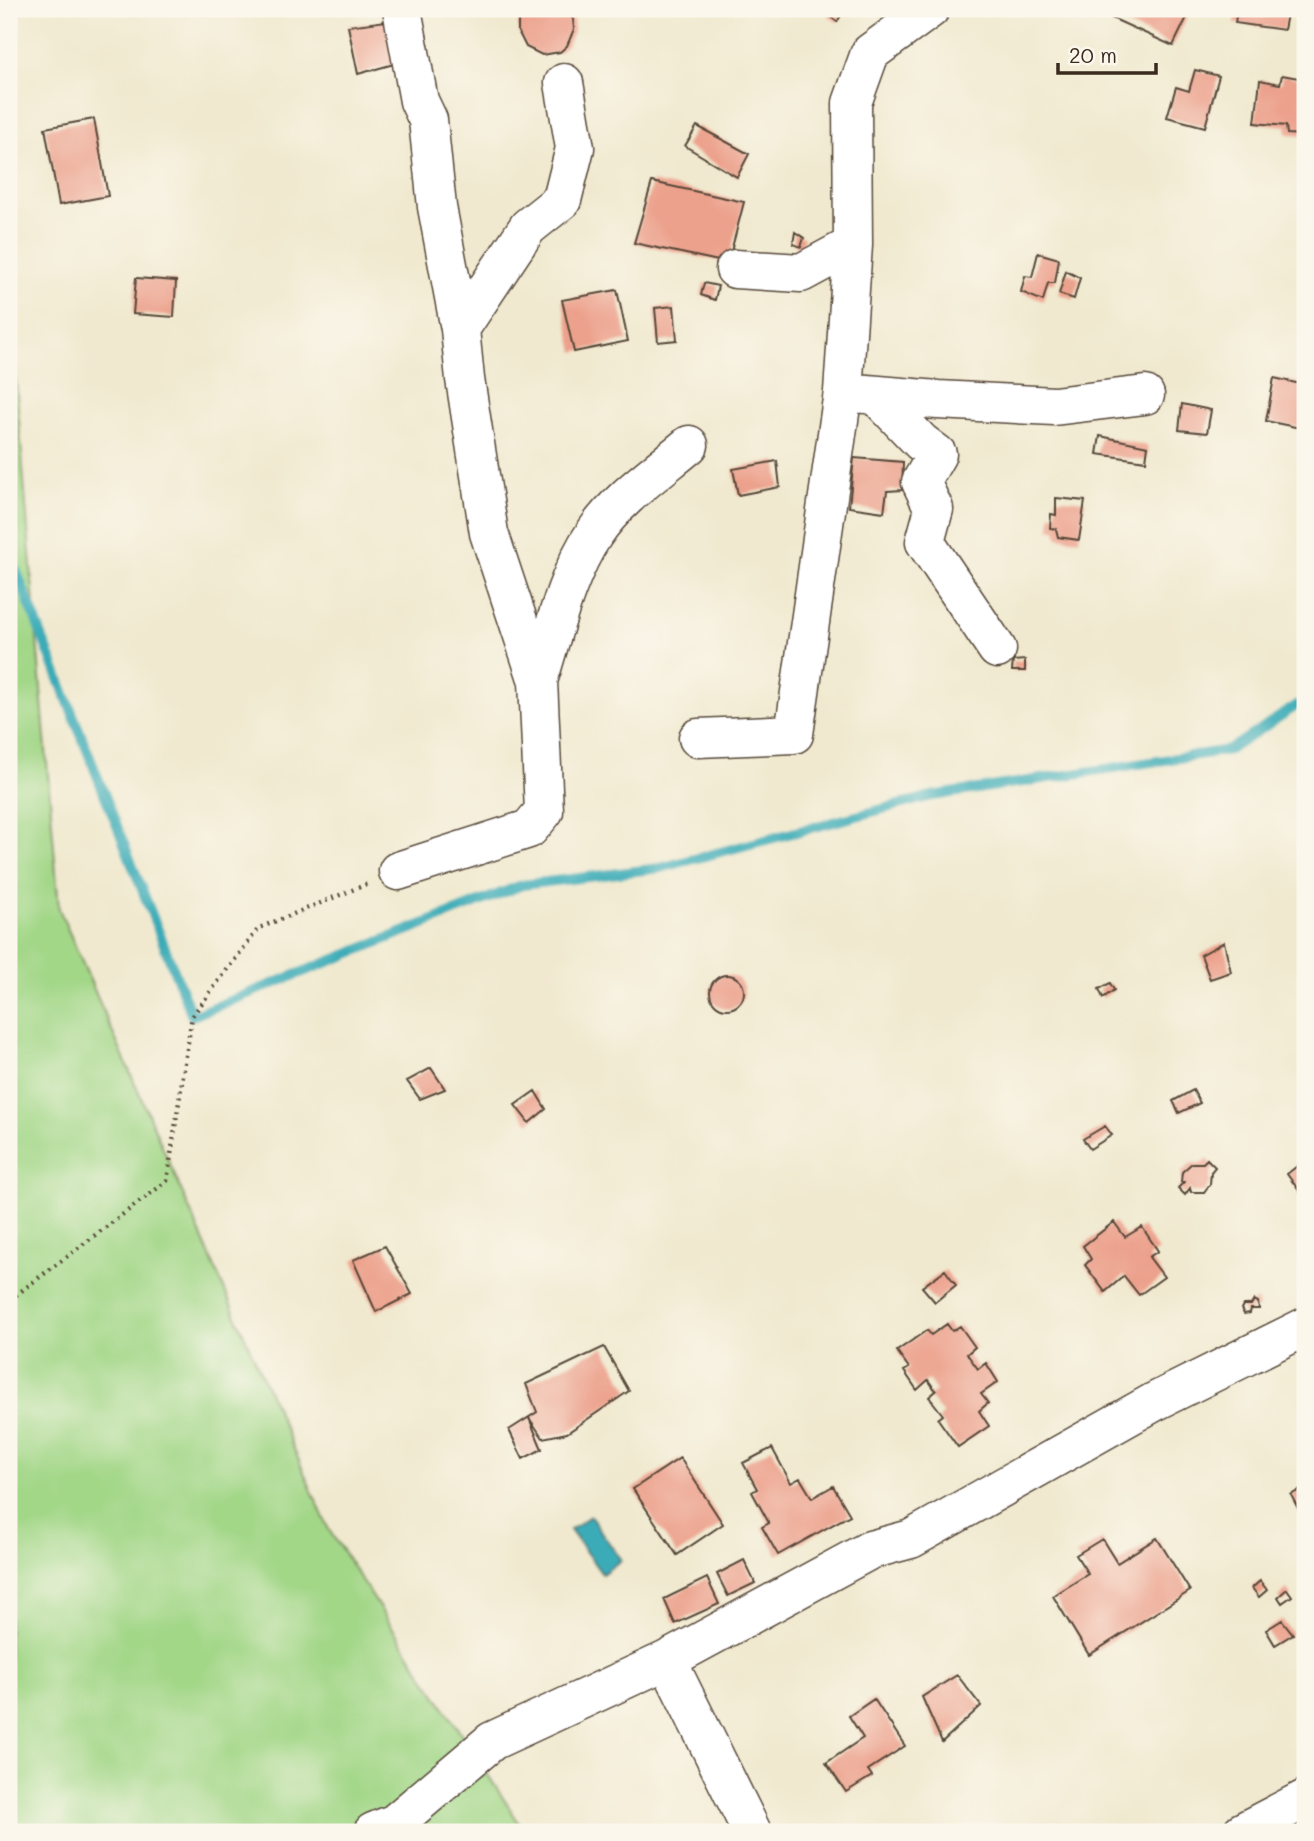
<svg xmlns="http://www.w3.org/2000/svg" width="1314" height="1841" viewBox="0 0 1314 1841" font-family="Mali,sans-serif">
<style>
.green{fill:#a3d788;stroke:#6f8053;stroke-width:2}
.water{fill:#3bacb7;stroke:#3b6b6a;stroke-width:2}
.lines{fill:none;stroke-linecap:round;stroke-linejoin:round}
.stream{stroke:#3bacb7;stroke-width:10}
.building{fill:#eca18c}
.minor-casing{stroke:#564739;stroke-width:41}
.path{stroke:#564739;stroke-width:4.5;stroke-dasharray:2 5;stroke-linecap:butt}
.minor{stroke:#fff;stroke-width:38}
</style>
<rect width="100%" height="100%" fill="#fbf7ec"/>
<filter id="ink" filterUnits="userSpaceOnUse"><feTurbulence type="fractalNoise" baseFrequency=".0143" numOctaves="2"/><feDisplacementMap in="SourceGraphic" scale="14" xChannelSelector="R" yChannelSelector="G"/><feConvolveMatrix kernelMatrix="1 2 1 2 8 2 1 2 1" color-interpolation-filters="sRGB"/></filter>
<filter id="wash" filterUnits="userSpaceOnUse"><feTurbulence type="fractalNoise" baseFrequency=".00686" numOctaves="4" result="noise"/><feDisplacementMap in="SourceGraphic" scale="28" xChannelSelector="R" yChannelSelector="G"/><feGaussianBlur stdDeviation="1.57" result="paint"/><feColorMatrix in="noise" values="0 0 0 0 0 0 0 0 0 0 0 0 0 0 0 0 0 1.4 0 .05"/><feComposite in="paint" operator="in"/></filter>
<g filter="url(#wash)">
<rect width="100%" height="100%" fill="#f0e9cf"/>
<!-- green -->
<path class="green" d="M9 297 59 909 329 1530 525 1832H9Z"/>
<!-- water -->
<path class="water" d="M590 1516 621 1560 602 1574 570 1530Z"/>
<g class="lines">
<!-- stream -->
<path class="stream" d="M9 545 12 560 192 1016 522 885 660 868 932 796 1229 750 1305 700"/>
</g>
<g id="blocks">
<!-- building -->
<path class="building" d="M525 9H567L573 19 574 29 567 46 560 52 542 55 526 47 518 31V22Z
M827 9H845L837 22 825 12Z
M1092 9H1191L1173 46Z
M1237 9H1288L1284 30 1235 23Z
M386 21 394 64 358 74 348 26Z
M1195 70 1219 76 1205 127 1167 117 1176 87 1189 91Z
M1282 75 1304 79 1301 85 1305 86V132L1303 135 1287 134 1286 126 1255 123 1260 80 1280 84Z
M94 119 108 196 59 205 45 128Z
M697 126 749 154 737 177 685 146Z
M652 182 744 202 728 263 634 243Z
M795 232 804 238 801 247 793 244Z
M1038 253 1059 259 1055 283H1048L1043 301 1021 292 1025 276 1032 277Z
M1066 271 1080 278 1074 299 1059 294Z
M136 278 176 281 174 317 133 314Z
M704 283 718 286 715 300 701 295Z
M617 290 628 341 574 352 562 300Z
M674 306 677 340 658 342 655 308Z
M1274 378 1305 385V429L1266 421Z
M1182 404 1211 410 1207 433 1179 430Z
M1100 436 1148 446 1146 461 1097 454Z
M854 458 903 462 902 490 887 491 884 512 849 507Z
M777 461 780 487 738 495 733 469Z
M1056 498 1085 501 1079 540 1058 537 1056 529 1050 528 1051 514 1056 515Z
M1025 660V671H1012L1013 661Z
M1224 942 1231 972 1210 979 1201 955Z
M710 992a17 17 0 1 1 34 0a17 17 0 1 1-34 0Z
M1110 983 1114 990 1103 998 1099 989Z
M431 1068 445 1089 420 1099 407 1081Z
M1193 1090 1200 1103 1179 1113 1173 1101Z
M535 1091 546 1109 529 1123 515 1105Z
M1105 1126 1112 1135 1090 1149 1083 1139Z
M1207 1159 1215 1167 1211 1172 1210 1184 1204 1192H1191L1190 1188 1185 1195 1178 1188 1184 1182H1181L1182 1172 1192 1163H1203Z
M1305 1160V1199L1287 1174Z
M1114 1222 1125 1237 1142 1227 1158 1251 1149 1257 1164 1277 1139 1295 1124 1276 1105 1292 1085 1265 1091 1259 1083 1246Z
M385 1246 412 1294 376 1312 353 1260Z
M945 1270 956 1285 935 1302 922 1287Z
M1254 1300 1258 1302 1259 1309H1251L1250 1313 1244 1314 1241 1309 1243 1305H1251Z
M947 1324 952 1331 960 1326 975 1347 967 1354 978 1369 986 1363 998 1382 981 1394 988 1403 979 1411 989 1426 958 1447 938 1419 943 1415 929 1397 936 1391 928 1380 917 1390 904 1371 909 1368 897 1351 927 1330 931 1335Z
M604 1347 629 1391 567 1433 543 1438 529 1418 542 1449 523 1459 509 1430 537 1412 526 1384Z
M772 1448 791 1483 800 1478 812 1498 833 1486 850 1515 778 1555 762 1527 769 1523 752 1492 757 1489 743 1463Z
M680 1458 723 1524 677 1555 633 1489Z
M1305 1487V1522L1291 1495Z
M1157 1538 1190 1591 1089 1655 1053 1596 1088 1574 1076 1555 1102 1539 1117 1563Z
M744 1560 755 1583 728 1596 717 1574Z
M707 1578 719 1604 675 1624 664 1599Z
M1260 1581 1267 1590 1259 1597 1252 1588Z
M1287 1589 1292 1596 1282 1603 1278 1597Z
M1282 1620 1293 1634 1275 1645 1266 1630Z
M957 1675 981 1706 942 1742 922 1697Z
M874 1699 905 1746 868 1770 872 1776 846 1792 826 1763 863 1738 849 1716Z"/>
</g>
</g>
<g filter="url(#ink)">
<use href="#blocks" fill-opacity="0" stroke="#564739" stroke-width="2"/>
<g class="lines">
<!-- minor casing -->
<g class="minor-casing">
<path id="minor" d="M402 9 419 101 428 120 437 207 460 329
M853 245 843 392 938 400 1054 406 1145 395
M735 269 801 273 853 245 852 103 870 53 930 9
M876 395 921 442 937 454 921 482 934 509 925 542 997 649
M538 681C553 634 566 575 594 534 617 499 657 472 689 445
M698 738 794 734 843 392
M398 871 529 829 544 811 538 681 489 533 465 379 460 329 528 227 562 200 575 148 564 83
M373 1832 395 1823 492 1741 667 1660
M752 1832 667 1660 870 1550 911 1539 1154 1402 1305 1327
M1242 1832 1305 1799"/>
</g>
<!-- path -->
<path class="path" d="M9 1297 16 1295 167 1181 192 1016 259 928 367 884"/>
<!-- minor -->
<use href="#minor" class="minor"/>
</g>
</g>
<!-- margin -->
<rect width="1314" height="1841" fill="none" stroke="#fbf7ec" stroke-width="35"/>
<!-- scale -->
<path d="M1058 63v10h98v-10" fill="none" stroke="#3b2a1e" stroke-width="3.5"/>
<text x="1069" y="63" font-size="21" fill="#3b2a1e" stroke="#fbf7ec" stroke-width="5" paint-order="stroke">20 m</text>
</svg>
